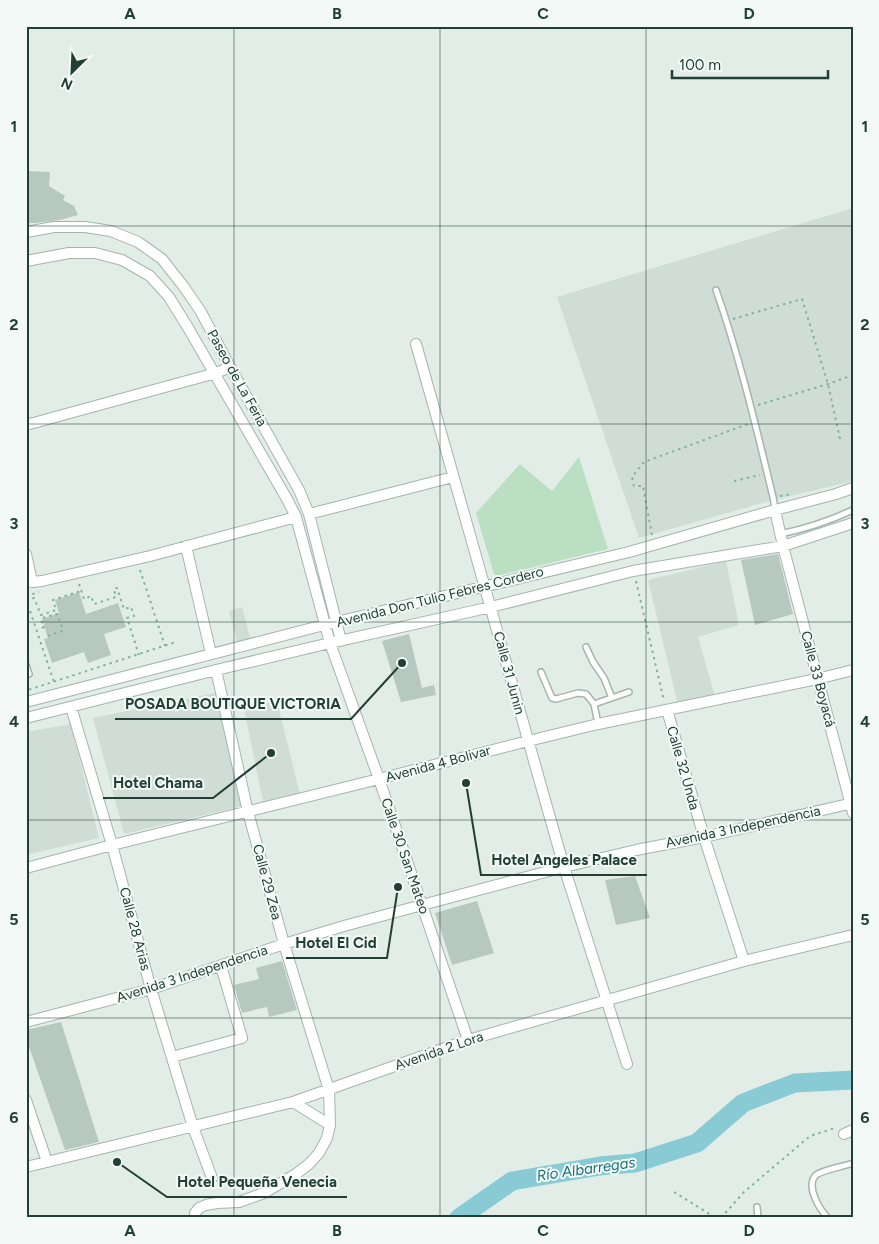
<svg xmlns="http://www.w3.org/2000/svg" width="879" height="1244" viewBox="0 0 879 1244" font-family="Figtree,sans-serif">
<style>
.built{fill:#d0ddd7}
.green{fill:#badfc3}
.lines{fill:none;stroke-linecap:round;stroke-linejoin:round}
.river{stroke:#88cbd4;stroke-width:19}
.building{fill:#b7c8c1}
.service-casing{stroke:#a4b5af;stroke-width:8}
.minor-casing{stroke:#a4b5af;stroke-width:12}
.path{stroke:#82b2a1;stroke-width:2;stroke-dasharray:2.5 4;stroke-linecap:butt}
.service{stroke:#fff;stroke-width:5}
.minor{stroke:#fff;stroke-width:10}
.grid{fill:none;stroke:#213f36;stroke-width:1;stroke-opacity:0.55}
.labels{text-anchor:middle;dominant-baseline:central;stroke-width:4;stroke-linejoin:round;paint-order:stroke}
.street-label{font-size:14px;fill:#213f36;stroke:#f3f9f6}
.water-label{font-size:15px;font-style:italic;fill:#19707d;stroke:#f3f9f6}
.leader{fill:none;stroke:#213f36;stroke-width:2}
.callout-dot{fill:#213f36;stroke:#f3f9f6;stroke-width:2}
.callout-label{font-size:15px;text-anchor:middle;font-weight:bold;fill:#213f36;stroke:#f3f9f6;stroke-width:4;stroke-linejoin:round;paint-order:stroke}
.neatline{fill:none;stroke:#213f36;stroke-width:2}
.grid-label{font-size:16px;text-anchor:middle;font-weight:bold;fill:#213f36}
</style>
<rect width="100%" height="100%" fill="#e2ede8"/>
<!-- built -->
<path class="built" d="M853 208V481L766 502 639 538 557 297Z
M726 561 739 625 698 637 716 700 679 709 648 580Z
M242 607 251 641 238 645 229 611Z
M215 693 243 806 124 834 93 718Z
M277 701 301 798 264 807 244 708Z
M71 724 99 838 26 855V732Z"/>
<!-- green -->
<path class="green" d="M579 457 608 549 497 576 494 574 476 513 520 464 552 491Z"/>
<g class="lines">
<!-- river -->
<path class="river" d="M459 1218 512 1181 600 1166 635 1163 697 1143 743 1103 795 1083 853 1080"/>
</g>
<!-- building -->
<path class="building" d="M26 171 50 172 49 186 65 196 63 200 74 206 78 215 60 220 35 223H26Z
M778 554 793 614 755 625 741 560Z
M79 592 86 614 118 603 126 627 104 634 111 655 88 663 84 652 52 663 44 639 48 638 42 619 59 613 55 600Z
M409 634 422 688 434 685 436 695 401 702 382 641Z
M635 876 650 918 616 925 605 880Z
M477 901 494 953 452 965 435 913Z
M282 961 297 1010 269 1017 267 1007 242 1013 234 985 259 979 256 968Z
M61 1022 99 1142 65 1150 26 1038V1030Z"/>
<g class="lines">
<!-- service casing -->
<g class="service-casing">
<path id="service" d="M716 290C740 358 756 427 773 497L775 510
M780 534C805 529 829 521 853 510
M586 647 593 662 604 678 612 698
M26 665 29 674
M541 672 552 698 556 699 578 693 586 694 594 704 598 724
M594 704 629 692
M757 1207 758 1218
M828 1218C820 1210 805 1186 816 1175 823 1170 841 1167 850 1164"/>
</g>
<!-- minor casing -->
<g class="minor-casing">
<path id="minor" d="M26 232 54 227H85L111 231 138 242 162 259 184 287 201 312 230 367 299 490 309 514 341 641
M26 261 69 253H95L122 260 150 276 169 297 187 326 287 499 296 517 330 643 379 779 468 1040
M416 344 564 867 627 1064
M26 425 216 373 230 367
M775 510 783 546 853 813
M309 514 453 477
M186 546 211 654
M26 554 32 582 42 581 150 556 296 517
M26 702 324 625 629 552 775 510 836 494 853 488
M71 707 112 845 151 989 193 1127 212 1178
M667 710 704 837 744 961
M26 718 216 670 330 643 491 607 633 571 783 546 853 523
M26 868 112 845 379 779 528 741 598 724 817 679 853 670
M26 1022 151 989 284 944 344 926 422 905 564 867 636 850 704 837 853 803
M172 1057 242 1038 221 966
M26 1100 47 1162
M293 1102 330 1125
M844 1134 853 1130
M26 1167 293 1102 468 1040 744 961 853 935
M195 1218V1213L199 1208 206 1205 217 1203 239 1202 264 1193 296 1174 309 1164 319 1153 327 1138 330 1125 329 1090 284 944 248 812 216 670"/>
</g>
<!-- path -->
<path class="path" d="M733 319 802 299 828 384 840 439
M758 405 828 384 853 375
M734 481 760 475
M780 496 793 494
M652 535 643 486H634L632 477 644 462 748 424
M140 570 165 646
M636 581 664 701
M79 584 84 599 91 596 94 604 116 597 114 590 115 588H117L124 609 131 607 134 616 127 618 139 655
M26 596 39 592
M26 600 34 598 41 615 56 610 53 600 81 591
M26 609 29 608 54 682
M42 628 44 627 41 620 42 618 57 614 63 630 62 631 47 636 48 638
M26 685 28 690 176 642
M674 1192 716 1218
M721 1218 744 1192 810 1136 835 1128"/>
<!-- service -->
<use href="#service" class="service"/>
<!-- minor -->
<use href="#minor" class="minor"/>
</g>
<!-- grid -->
<path class="grid" d="M234 26V1218M440 26V1218M646 26V1218M26 226H853M26 424H853M26 622H853M26 820H853M26 1018H853"/>
<g class="labels">
<!-- street labels -->
<g class="street-label">
<text transform="translate(237 378) rotate(61)">Paseo de La Feria</text>
<text transform="translate(440 597) rotate(-14)">Avenida Don Tulio Febres Cordero</text>
<text transform="translate(509 673) rotate(75)">Calle 31 Junin</text>
<text transform="translate(818 679) rotate(75)">Calle 33 Boyacá</text>
<text transform="translate(438 764) rotate(-15)">Avenida 4 Bolivar</text>
<text transform="translate(683 768) rotate(74)">Calle 32 Unda</text>
<text transform="translate(743 827) rotate(-12)">Avenida 3 Independencia</text>
<text transform="translate(405 856) rotate(71)">Calle 30 San Mateo</text>
<text transform="translate(267 882) rotate(75)">Calle 29 Zea</text>
<text transform="translate(135 929) rotate(75)">Calle 28 Arias</text>
<text transform="translate(192 974) rotate(-18)">Avenida 3 Independencia</text>
<text transform="translate(439 1051) rotate(-19)">Avenida 2 Lora</text>
</g>
<!-- water labels -->
<g class="water-label">
<text transform="translate(586 1169) rotate(-8)">Río Albarregas</text>
</g>
</g>
<!-- callouts -->
<path class="leader" d="M402 663L351 719H115M271 753L213 798H103M466 783L481 875H647M398 887L387 958H286M117 1162L167 1197H347"/>
<g class="callout-dot">
<circle cx="402" cy="663" r="5"/>
<circle cx="271" cy="753" r="5"/>
<circle cx="466" cy="783" r="5"/>
<circle cx="398" cy="887" r="5"/>
<circle cx="117" cy="1162" r="5"/>
</g>
<g class="callout-label">
<text x="233" y="709">POSADA BOUTIQUE VICTORIA</text>
<text x="158" y="788">Hotel Chama</text>
<text x="564" y="865">Hotel Angeles Palace</text>
<text x="336" y="948">Hotel El Cid</text>
<text x="257" y="1187">Hotel Pequeña Venecia</text>
</g>
<!-- border -->
<rect width="879" height="1244" fill="none" stroke="#f3f9f6" stroke-width="55"/>
<!-- north arrow -->
<g transform="translate(72 72) rotate(204)" stroke="#f3f9f6" stroke-width="4" paint-order="stroke">
<path d="M0-4L9 19L0 12L-9 19Z" fill="#213f36"/>
<text y="-8" font-size="14" font-weight="bold" text-anchor="middle" fill="#213f36">N</text>
</g>
<!-- scale -->
<path d="M672 70v8h156v-8" fill="none" stroke="#213f36" stroke-width="2.5"/>
<text x="679" y="70" font-size="15" fill="#213f36" stroke="#f3f9f6" stroke-width="4" paint-order="stroke">100 m</text>
<rect x="28" y="28" width="824" height="1188" class="neatline"/>
<g class="grid-label">
<text x="130" y="19">A</text>
<text x="337" y="19">B</text>
<text x="543" y="19">C</text>
<text x="749" y="19">D</text>
<text x="14" y="132">1</text>
<text x="865" y="132">1</text>
<text x="14" y="330">2</text>
<text x="865" y="330">2</text>
<text x="14" y="529">3</text>
<text x="865" y="529">3</text>
<text x="14" y="727">4</text>
<text x="865" y="727">4</text>
<text x="14" y="925">5</text>
<text x="865" y="925">5</text>
<text x="14" y="1123">6</text>
<text x="865" y="1123">6</text>
<text x="130" y="1236">A</text>
<text x="337" y="1236">B</text>
<text x="543" y="1236">C</text>
<text x="749" y="1236">D</text>
</g>
</svg>
